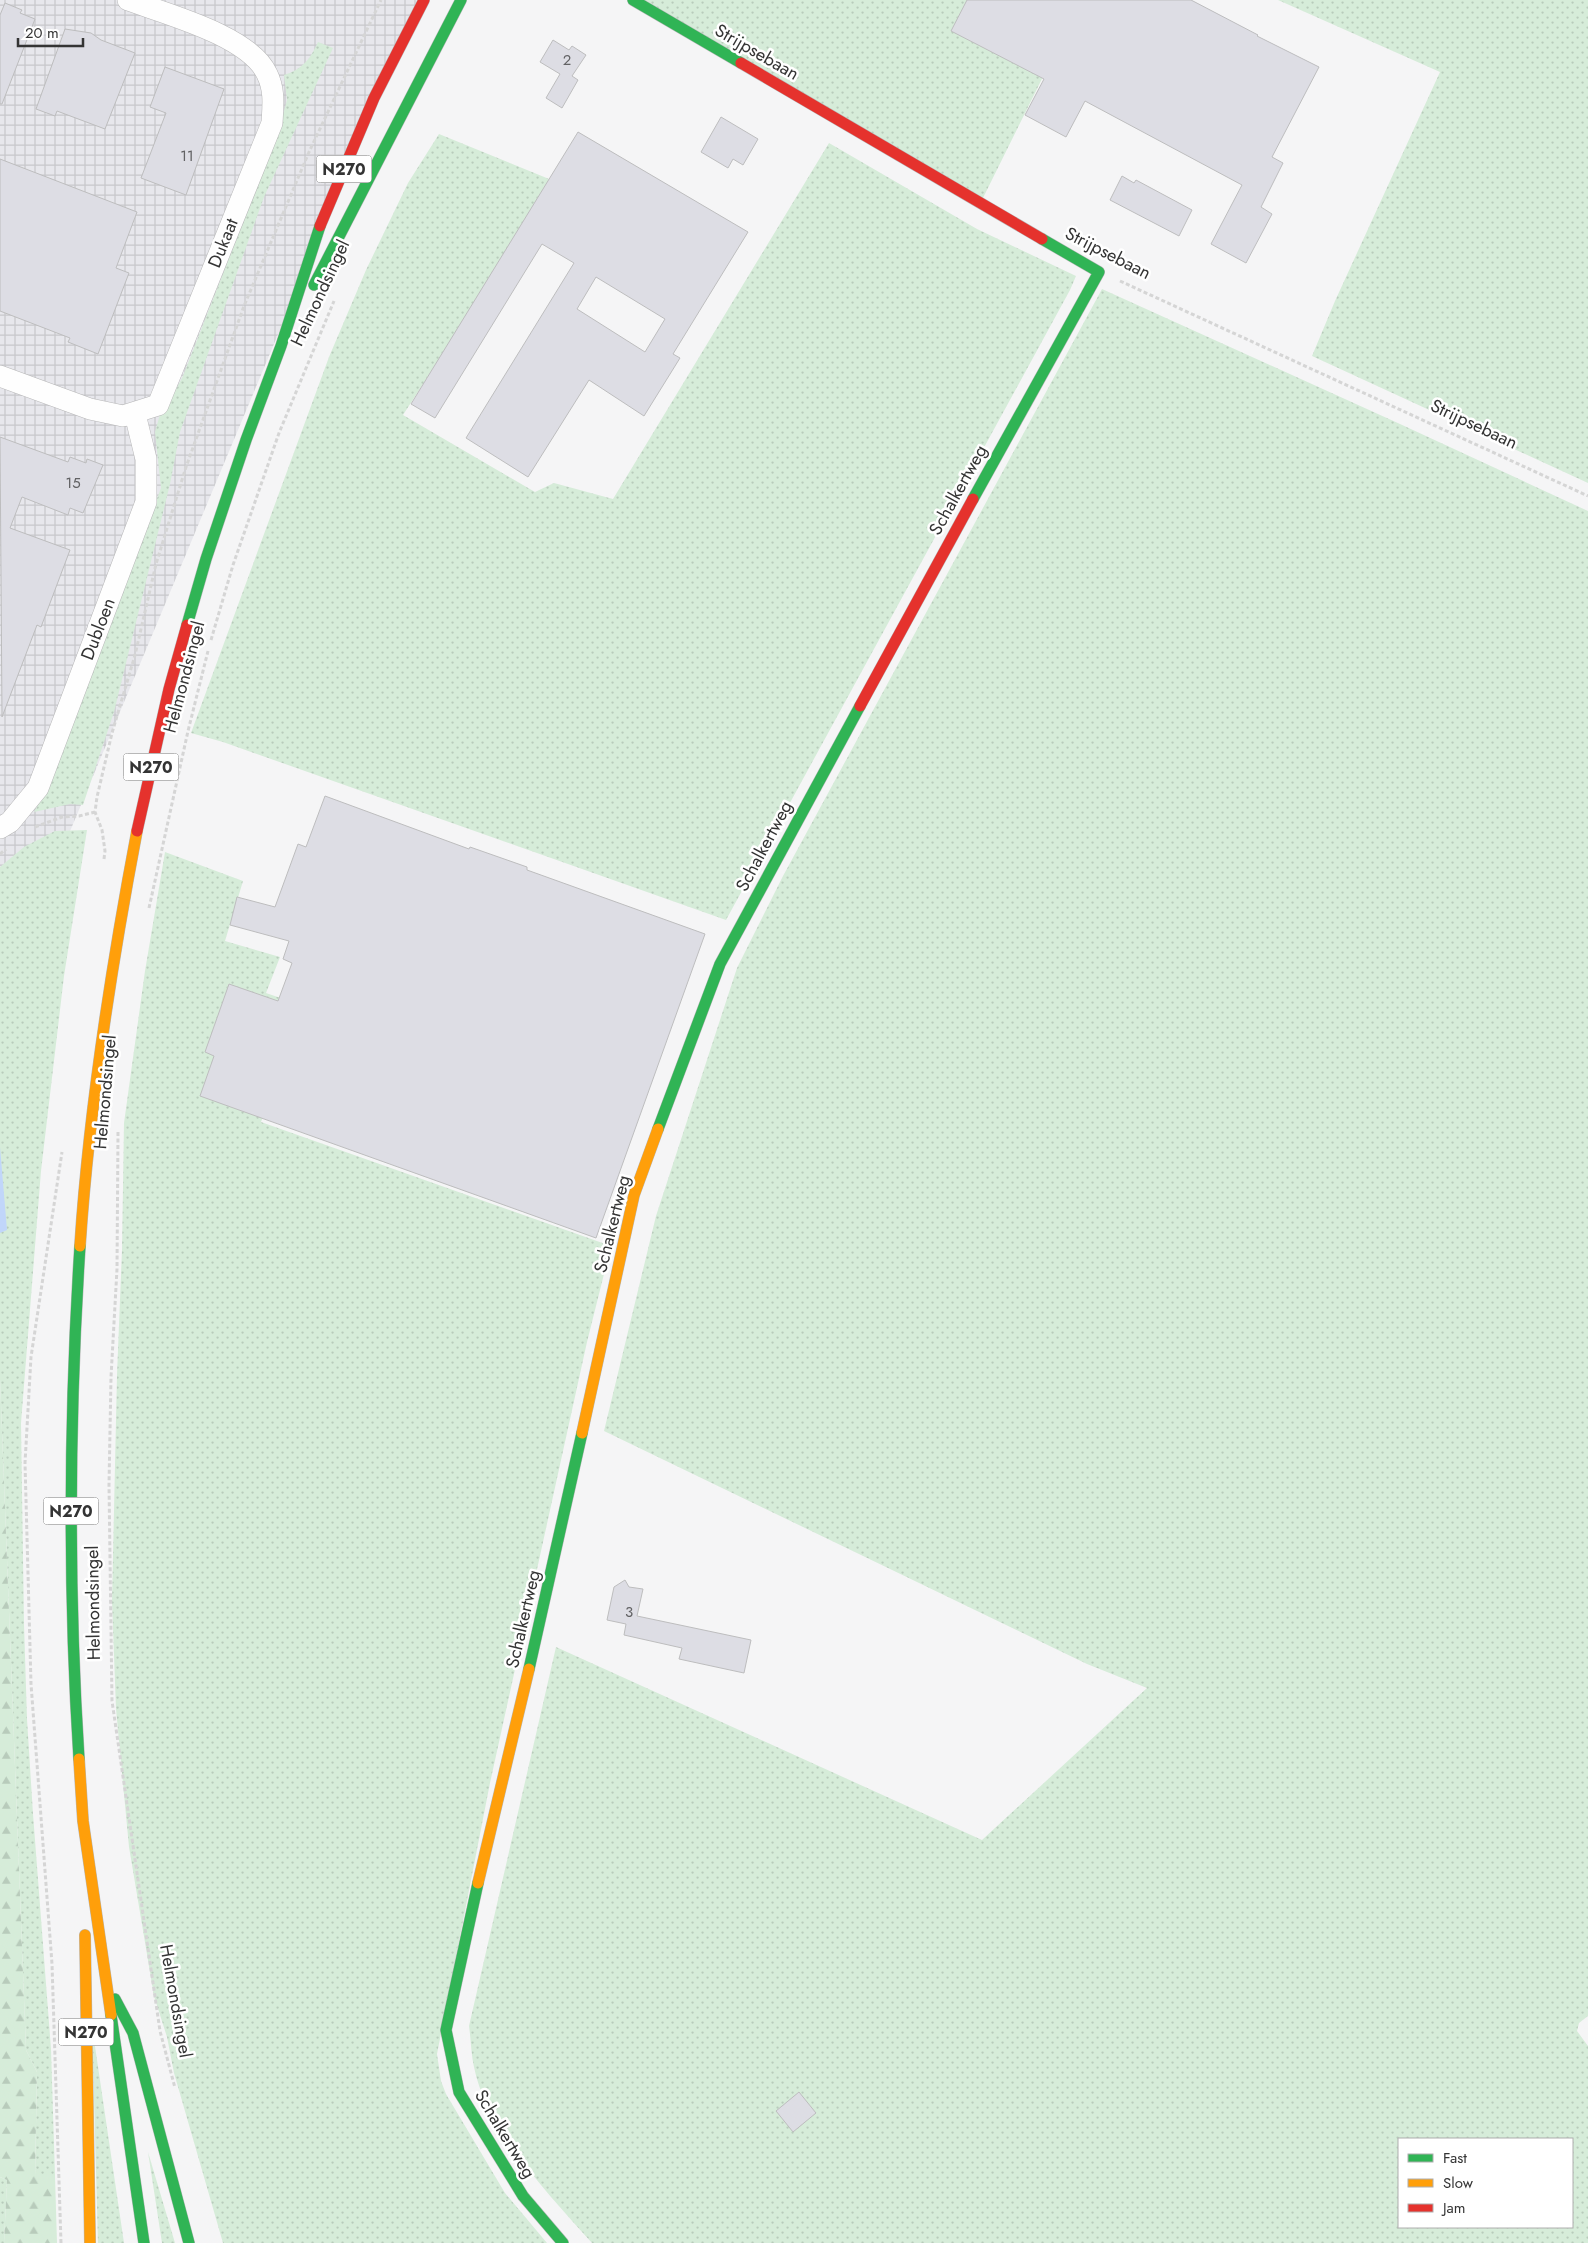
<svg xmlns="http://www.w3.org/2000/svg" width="1588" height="2243" viewBox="0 0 1588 2243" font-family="Jost,sans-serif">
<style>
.industrial{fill:url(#industrial-grid)}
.grass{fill:url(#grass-dots);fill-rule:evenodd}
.forest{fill:url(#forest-firs)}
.water{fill:#c1d6fa}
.building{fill:#dddde4;stroke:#bdbdbe;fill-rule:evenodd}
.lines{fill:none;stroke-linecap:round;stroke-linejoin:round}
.street-casing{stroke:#b7b7b8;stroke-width:22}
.fast-casing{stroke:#b7b7b8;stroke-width:12}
.slow-casing{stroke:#b7b7b8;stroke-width:12}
.jam-casing{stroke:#b7b7b8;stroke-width:12}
.path{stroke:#d5d5d5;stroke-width:3;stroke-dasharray:4 2.5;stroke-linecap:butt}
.street{stroke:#fefefe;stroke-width:21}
.fast{stroke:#30b455;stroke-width:11}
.slow{stroke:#ff9f0a;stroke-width:11}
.jam{stroke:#e5322d;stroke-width:11}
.labels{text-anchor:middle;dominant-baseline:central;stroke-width:5;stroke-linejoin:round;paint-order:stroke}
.number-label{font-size:15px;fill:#626264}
.shield{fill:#fff;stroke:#717171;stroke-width:1}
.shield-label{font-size:16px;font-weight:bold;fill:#343434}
.street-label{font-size:18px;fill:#343434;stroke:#fff}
</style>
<defs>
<pattern id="industrial-grid" width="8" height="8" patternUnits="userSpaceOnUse" patternTransform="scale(1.25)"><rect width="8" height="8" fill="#e7e7ec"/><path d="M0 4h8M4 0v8" fill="none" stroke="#c7c7cb"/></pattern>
<pattern id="grass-dots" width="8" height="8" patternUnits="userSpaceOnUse" patternTransform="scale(1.25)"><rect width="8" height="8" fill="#d6ecd9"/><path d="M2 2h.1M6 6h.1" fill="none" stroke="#b8cbbb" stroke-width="1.8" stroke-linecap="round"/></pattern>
<pattern id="forest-firs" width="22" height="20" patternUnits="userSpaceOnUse" patternTransform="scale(1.25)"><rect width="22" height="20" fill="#d6ecd9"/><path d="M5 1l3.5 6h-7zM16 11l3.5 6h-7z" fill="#b8cbbb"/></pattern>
</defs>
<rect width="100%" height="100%" fill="#f5f5f6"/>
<!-- industrial -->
<path class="industrial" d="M0 0H418L32 922 0 1122Z"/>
<!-- grass -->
<path class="grass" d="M637 0H1081L980 204Z
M1278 0H1588V483L1312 356 1335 301 1440 72Z
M318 42 333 48 264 197 180 432 170 484 114 712 83 805 70 804 34 812 46 791 161 488 155 432 162 407 171 399 183 376 278 133 287 100 284 75C302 70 311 58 318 42Z
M439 134 554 181 403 415 535 492 554 483 613 499 829 143 977 229 1076 276 1070 290 726 920 223 742 191 733 329 357 366 270 408 183Z
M1102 289 1400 424 1588 511V2016L1579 2023 1577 2031 1588 2046V2243H592C551 2197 486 2129 474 2067 471 2054 471 2039 469 2026L556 1647 982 1840 1147 1688 1087 1664 604 1431 656 1216 737 968 783 876ZM1399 2139H1572V2227H1399Z
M87 830 64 976 41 1171 21 1423 24 1624 27 1719 33 1814 51 2049 55 2176 35 2177 37 2072 26 2050 0 1379V867L24 847 55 831Z
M165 852 243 881 225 941 280 957 266 993 304 1006 261 1122 611 1246 587 1342 490 1783 437 2054 441 2081 446 2094 505 2193 547 2243H223L174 2073 167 2037 154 1996 129 1847 116 1709 112 1601 117 1375 122 1250 124 1123 145 971Z
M92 2026 124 2243H98Z
M148 2152 175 2243H162Z
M0 2177 7 2180 4 2243H0Z"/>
<!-- forest -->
<path class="forest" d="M0 1379 26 2050 37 2072 35 2176H55L57 2243H4L7 2180 0 2177Z"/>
<!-- water -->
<path class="water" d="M0 1147 7 1230 0 1233Z"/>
<!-- building -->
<path class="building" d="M967 0H1191L1258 35 1257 36 1319 67 1272 157 1283 163 1261 207 1272 214 1246 263 1211 244 1242 185 1085 101 1066 137 1025 115 1044 79 951 31Z
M5 3 22 10 20 13 35 19 2 104H0V15Z
M65 29 91 33 101 40 135 53 105 129 57 111 55 116 36 109Z
M553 40 569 50 572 46 586 55 572 76 578 80 562 108 546 98 560 74 540 62Z
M165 67 224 89 186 195 141 178 166 113 150 107Z
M721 117 758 139 743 165 733 159 728 168 701 152Z
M578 132 748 232 673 354 680 358 644 416 589 380 528 477 466 438 574 263 542 244 435 418 411 404ZM596 277 665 319 645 352 577 309Z
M0 159 137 212 116 268 129 273 98 354 68 342 70 338 0 311Z
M1122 176 1134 183 1136 180 1192 210 1179 236 1110 200Z
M0 437 68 462 70 457 86 463 87 459 103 465 83 513 70 508 68 515 22 497 10 528 70 550 41 627 37 625 2 717Z
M325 796 469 849 470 847 527 867V870L705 934 596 1238 200 1096 214 1056 205 1052 229 984 278 1001 292 963 283 959 289 941 230 925 237 897 275 907 298 844 306 847Z
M625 1580 629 1587 643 1589 637 1616 751 1640 744 1673 679 1659 682 1648 624 1635 626 1624 607 1620 614 1587Z
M799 2092 816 2113 793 2132 776 2111Z"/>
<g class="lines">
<!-- street casing -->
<g class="street-casing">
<path id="street" d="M0 376 90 409 123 416 158 405 272 123C273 106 275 90 267 74 250 36 166 14 128 0
M0 828 10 822 38 788 146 502V459L135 414"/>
</g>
<!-- fast casing -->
<g class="fast-casing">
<path id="fast" d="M633 0 741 63
M314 285 461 0
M973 499 1099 272 1042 239
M187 625 206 559 246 440 281 346 320 226
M658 1129 720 964 860 706
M529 1669 582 1433
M79 1759C68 1588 69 1417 80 1246
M478 1883 446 2030 459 2092 523 2196 563 2243
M115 1999 133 2033 189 2243
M111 2015 144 2243"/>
</g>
<!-- slow casing -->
<g class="slow-casing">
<path id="slow" d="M80 1246C89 1107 111 968 137 831
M582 1433 634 1195 658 1129
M79 1759 83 1821 111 2015
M478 1883 529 1669
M85 1935 90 2243"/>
</g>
<!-- jam casing -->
<g class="jam-casing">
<path id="jam" d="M741 63 1042 239
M320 226 374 98 424 0
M860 706 973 499
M137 831 169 689 187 625"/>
</g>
<!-- path -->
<path class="path" d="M1120 281 1588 496
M211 640 233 565 279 433 334 301
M35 827 62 817 79 816 95 812
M0 854 6 849
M104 859 105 851 102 830 95 812 97 797 112 733 135 655 156 564 186 467 244 306 309 152 381 0
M149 908 188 731 208 651
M118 1132 117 1269 111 1377 109 1485 112 1701 160 2031 175 2088
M61 2243 52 1964 31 1684 25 1463 31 1357 62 1152"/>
<!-- street -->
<use href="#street" class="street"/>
<!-- fast -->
<use href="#fast" class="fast"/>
<!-- slow -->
<use href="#slow" class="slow"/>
<!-- jam -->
<use href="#jam" class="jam"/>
</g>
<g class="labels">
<!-- number labels -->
<g class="number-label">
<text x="567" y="60">2</text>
<text x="187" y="156">11</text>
<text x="73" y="483">15</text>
<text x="629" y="1612">3</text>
</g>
<!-- shield labels -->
<g class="shield">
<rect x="316.5" y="155.5" width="55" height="27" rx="4"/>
<rect x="123.5" y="753.5" width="55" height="27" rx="4"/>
<rect x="43.5" y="1497.5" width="55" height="27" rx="4"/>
<rect x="58.5" y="2018.5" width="55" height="27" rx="4"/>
</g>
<g class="shield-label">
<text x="344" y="169">N270</text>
<text x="151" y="767">N270</text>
<text x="71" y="1511">N270</text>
<text x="86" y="2032">N270</text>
</g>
<!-- street labels -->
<g class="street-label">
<text transform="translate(757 52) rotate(30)">Strijpsebaan</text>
<text transform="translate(223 243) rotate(-68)">Dukaat</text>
<text transform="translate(1108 253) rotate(27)">Strijpsebaan</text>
<text transform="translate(320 293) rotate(-65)">Helmondsingel</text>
<text transform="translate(1474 424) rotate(25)">Strijpsebaan</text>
<text transform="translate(958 490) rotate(-61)">Schalkertweg</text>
<text transform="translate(98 629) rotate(-69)">Dubloen</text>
<text transform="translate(184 677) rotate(-75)">Helmondsingel</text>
<text transform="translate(764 846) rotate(-62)">Schalkertweg</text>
<text transform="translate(105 1092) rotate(-85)">Helmondsingel</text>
<text transform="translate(612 1224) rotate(-76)">Schalkertweg</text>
<text transform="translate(93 1603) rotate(-91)">Helmondsingel</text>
<text transform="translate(523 1619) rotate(-77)">Schalkertweg</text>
<text transform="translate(176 2001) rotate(80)">Helmondsingel</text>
<text transform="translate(505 2134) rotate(59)">Schalkertweg</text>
</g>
</g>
<!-- legend -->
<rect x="1398" y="2138" width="175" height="90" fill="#ffffff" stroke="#aeaeae"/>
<rect x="1408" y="2154" width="25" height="8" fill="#30b455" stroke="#aeaeae"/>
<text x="1443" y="2163" font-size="15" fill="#343434">Fast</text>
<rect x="1408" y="2179" width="25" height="8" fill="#ff9f0a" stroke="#aeaeae"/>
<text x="1443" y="2188" font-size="15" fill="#343434">Slow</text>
<rect x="1408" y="2204" width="25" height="8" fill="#e5322d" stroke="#aeaeae"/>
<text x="1443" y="2213" font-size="15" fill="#343434">Jam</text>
<!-- scale -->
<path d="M18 38v8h65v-8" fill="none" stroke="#343434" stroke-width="2.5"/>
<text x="25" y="38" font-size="15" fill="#343434" stroke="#ffffff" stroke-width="4" paint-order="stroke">20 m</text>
</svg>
